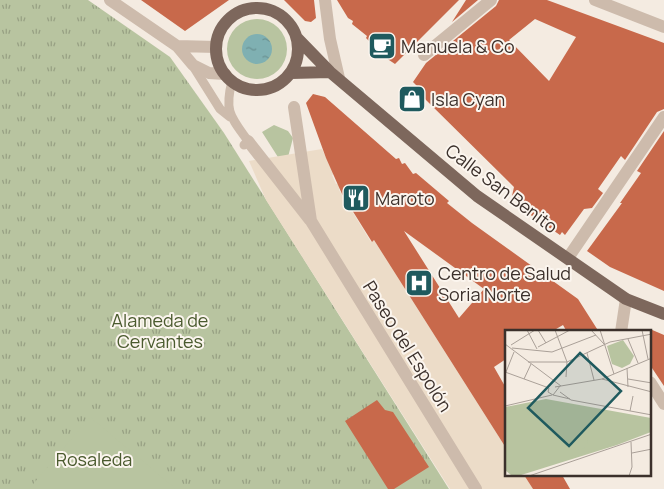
<svg xmlns="http://www.w3.org/2000/svg" width="664" height="489" viewBox="0 0 664 489" font-family="Manrope,sans-serif">
<style>
.park{fill:url(#park-tufts)}
.garden{fill:#b8c4a0}
.plaza{fill:#ecdcc8}
.water{fill:url(#water-ripples)}
.building{fill:#c8694b;fill-rule:evenodd}
.lines{fill:none;stroke-linecap:round;stroke-linejoin:round}
.lane{stroke:#cdbbac;stroke-width:9}
.street{stroke:#cdbbac;stroke-width:12}
.primary{stroke:#7d675c;stroke-width:12}
.labels{text-anchor:middle;dominant-baseline:central;stroke-width:4;stroke-linejoin:round;paint-order:stroke}
.poi-label{font-size:18px;fill:#3b302b;stroke:#fbf5ee;text-anchor:start}
.street-label{font-size:18px;fill:#3b302b;stroke:#fbf5ee}
.park-label{font-size:18px;fill:#4a5a2e;stroke:#fbf5ee}
.inset-road{fill:none;stroke:#aaa098;stroke-width:1}
.view{fill:#1f5a5e;fill-opacity:0.15;stroke:#1f5a5e;stroke-width:2.5}
.inset-edge{fill:none;stroke:#3b302b;stroke-width:2.5}
</style>
<defs>
<pattern id="park-tufts" width="24" height="20" patternUnits="userSpaceOnUse" patternTransform="scale(1.25)"><rect width="24" height="20" fill="#b8c4a0"/><path d="M3 7l-1-3M5 7V3M7 7l1-3M15 17l-1-3M17 17v-4M19 17l1-3" fill="none" stroke="#97a083"/></pattern>
<pattern id="water-ripples" width="26" height="14" patternUnits="userSpaceOnUse" patternTransform="scale(1.25)"><rect width="26" height="14" fill="#7fb0b2"/><path d="M2 4q2-2 4 0t4 0M15 11q2-2 4 0t4 0" fill="none" stroke="#699091"/></pattern>
</defs>
<rect width="100%" height="100%" fill="#f4ebe1"/>
<!-- park -->
<path class="park" d="M0 0H88L170 57 224 133 449 489H0Z"/>
<!-- garden -->
<path class="garden" d="M227 49a30 30 0 1 1 60 0a30 30 0 1 1-60 0Z
M274 125 288 131 293 138 288 157 283 165 262 132Z
M90 417 176 489H29Z"/>
<!-- plaza -->
<path class="plaza" d="M322 149 334 174 332 175 336 184 339 183 340 188 339 190 371 242 374 240 506 448 507 475H524L533 489H450L266 200 249 161Z"/>
<!-- water -->
<path class="water" d="M242 49a15 15 0 1 1 30 0a15 15 0 1 1-30 0Z"/>
<!-- building -->
<path class="building" d="M141 0H229L185 31Z
M284 0H314L316 18 311 22 305 21Z
M337 0H459L395 64 386 58 366 38 367 36 352 24 353 21 348 18Z
M466 0H478L452 22Z
M499 0H547L664 43V109L657 112 625 160 621 156 598 189 603 193 592 208 584 209 565 235 562 232 560 235 516 205 518 203 512 196 514 187 426 100 415 88 417 86 413 82 426 63 496 6ZM535 19 576 37 549 81 509 40Z
M313 94 325 97 396 159 399 158 402 164 405 163 413 174 416 173 449 201 447 203 472 223 578 299 599 332H567L563 325 551 332H506V359L494 367 506 388V448L374 240 372 242 342 194 326 158 306 103ZM404 231 484 289 459 318Z
M664 131V291L610 267 587 251 622 203H620L641 173 637 171Z
M650 329 664 335V386L650 365Z
M377 400 385 410 393 412 429 467 394 489H388L345 421Z
M524 475H562L570 489H533Z"/>
<g class="lines">
<!-- lane -->
<path class="lane" d="M193 66 220 109 230 117
M232 81C224 112 231 117 248 141L244 145"/>
<!-- street -->
<path class="street" d="M110 0 177 46 193 65 209 73 225 74
M325 0 330 39 339 78
M595 0 664 27
M177 46 216 47
M424 55 491 0
M294 107 311 221 476 489
M248 141 310 220
M568 258 664 117
M621 332 626 299
M650 382 664 404"/>
<!-- primary -->
<path class="primary" d="M216 49a41 41 0 1 1 82 0a41 41 0 1 1-82 0Z
M297 38 330 72 477 196 626 299 664 314
M291 73 330 72"/>
</g>
<!-- icons -->
<defs>
<g id="cafe-square" transform="scale(1.4375)"><rect x="-9" y="-9" width="18" height="18" rx="4" fill="#1f5a5e" stroke="#fbf5ee"/><path d="M-5.5-4.5H6V0H3Q3 3.5 0 3.5H-2.5Q-5.5 3.5-5.5 0ZM3-3.2v2h1.7v-2ZM-6 4.5H4V6H-6Z" fill="#fff"/></g>
<g id="shop-square" transform="scale(1.4375)"><rect x="-9" y="-9" width="18" height="18" rx="4" fill="#1f5a5e" stroke="#fbf5ee"/><path d="M-5-2.5h2.3a2.7 3.5 0 0 1 5.4 0H5L5.5 6h-11ZM-1.5-2.5h3a1.5 2.3 0 0 0-3 0Z" fill="#fff"/></g>
<g id="restaurant-square" transform="scale(1.4375)"><rect x="-9" y="-9" width="18" height="18" rx="4" fill="#1f5a5e" stroke="#fbf5ee"/><path d="M-5-6h1v4h1v-4h1v4h1v-4h1v5L-1.5 .5V6h-2V.5L-5-1ZM5-6V6H3V1.5H1.5Q1.5-4 5-6Z" fill="#fff"/></g>
<g id="hospital-square" transform="scale(1.4375)"><rect x="-9" y="-9" width="18" height="18" rx="4" fill="#1f5a5e" stroke="#fbf5ee"/><path d="M-5-5h3v3.5h4V-5h3V5h-3V1.5h-4V5h-3Z" fill="#fff"/></g>
</defs>
<g fill-rule="evenodd">
<use href="#cafe-square" x="382" y="46"/>
<use href="#shop-square" x="412" y="99"/>
<use href="#restaurant-square" x="356" y="198"/>
<use href="#hospital-square" x="419" y="283"/>
</g>
<g class="labels">
<!-- poi labels -->
<g class="poi-label">
<text x="401" y="46">Manuela &amp; Co</text>
<text x="431" y="99">Isla Cyan</text>
<text x="375" y="198">Maroto</text>
<text x="438" y="273">Centro de Salud<tspan x="438" dy="21">Soria Norte</tspan></text>
</g>
<!-- street labels -->
<g class="street-label">
<text transform="translate(502 188) rotate(37)">Calle San Benito</text>
<text transform="translate(408 346) rotate(58)">Paseo del Espolón</text>
</g>
<!-- park labels -->
<g class="park-label">
<text x="160" y="320">Alameda de<tspan x="160" dy="21">Cervantes</tspan></text>
<text x="94" y="459">Rosaleda</text>
</g>
</g>
<!-- overview -->
<g transform="translate(505 330)">
<rect width="146" height="146" fill="#f4ebe1"/>
<path d="M41 69 146 88V102L112 115 13 146 6 145 0 140V77Z" fill="#b8c4a0"/>
<path d="M118 10 129 26 125 34 117 38 107 34 102 16ZM65 111a9 9 0 1 1 18 0a9 9 0 1 1-18 0Z" fill="#b8c4a0"/>
<path class="inset-road" d="M22 0 32 19M33 0 41 13M50 0 62 32 61 47M86 0 99 14M95 0 109 44M137 0 143 29M123 9 133 33M0 14 56 56M6 15 30 0M33 17 65 0M7 18 47 22 91 5M82 23 89 50M23 32H62L105 12 147 4M122 38 123 57M0 42 44 58M1 42 9 22M19 49 26 34M97 49 147 62M123 49 147 53M50 57 97 49 147 28M44 58 43 62 48 65 55 56M55 62 66 70 147 85M48 65 65 69M0 76 47 65M125 81 128 66M127 123 147 119M24 146 147 104M124 146 127 137 126 112"/>
<path class="view" d="M75 23 116 61 64 116 23 78Z"/>
<rect width="146" height="146" class="inset-edge"/>
</g>
</svg>
